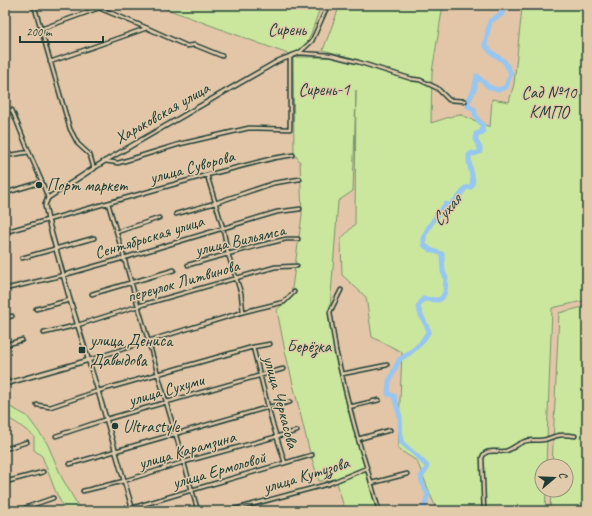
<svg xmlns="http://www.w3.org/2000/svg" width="592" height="516" viewBox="0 0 592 516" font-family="Caveat,sans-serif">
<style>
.green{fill:#cbe79e;stroke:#759269}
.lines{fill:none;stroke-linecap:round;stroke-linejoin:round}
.river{stroke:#96c6f1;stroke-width:5}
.minor-casing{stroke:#1f3d34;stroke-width:5.5}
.tertiary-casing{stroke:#1f3d34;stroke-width:6}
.minor{stroke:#e2cbab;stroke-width:2.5}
.tertiary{stroke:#e2cbab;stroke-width:3}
.poi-dot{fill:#1f3d34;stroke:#e2cbab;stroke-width:1.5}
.labels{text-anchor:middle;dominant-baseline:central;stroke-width:3;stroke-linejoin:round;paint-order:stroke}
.park-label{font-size:17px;fill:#284639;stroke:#e2cbab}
.street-label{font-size:17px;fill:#1f3d34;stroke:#e2cbab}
.poi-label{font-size:17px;fill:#1f3d34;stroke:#e2cbab;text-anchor:start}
.water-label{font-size:18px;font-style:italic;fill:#25443d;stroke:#e2cbab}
</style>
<rect width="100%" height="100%" fill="#e3c6a8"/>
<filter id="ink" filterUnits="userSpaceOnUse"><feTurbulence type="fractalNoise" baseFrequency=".025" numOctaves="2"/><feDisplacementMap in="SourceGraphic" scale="8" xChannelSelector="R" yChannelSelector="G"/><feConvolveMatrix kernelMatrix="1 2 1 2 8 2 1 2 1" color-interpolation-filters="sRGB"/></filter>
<g filter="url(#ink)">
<!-- green -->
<path class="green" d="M156 5H321L308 42 299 51 288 54Z
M340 5H443L432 72 431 123 459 114 490 127 492 99 509 102 514 84 522 8 521 5H587V300L552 308 546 466H542V490H546L545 511H437L417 461 398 449 402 352 372 337 366 297 342 275 341 239 355 224 356 90 353 191 338 201 329 322 354 429 377 511H345L336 479 319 481 309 449 285 351 277 310 291 296 302 215 300 162 294 153 293 57H332L356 62V59L323 50Z
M587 306V511H550L551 490H566V466H552L559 313Z
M5 404 27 416 47 443 62 478 81 511H65L55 490 42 456 34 450V436L18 424 5 416Z"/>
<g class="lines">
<!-- river -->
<path class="river" d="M425 511 424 509 428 494C424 488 422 484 421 477L426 470 427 466 418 457 401 442 400 417 394 396 388 394 389 382 399 360 411 352 421 343 429 331 421 315 418 307 423 299 438 300 442 298 445 292 446 278 443 272 442 254 431 250 424 245C424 243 424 240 424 238 425 230 440 211 446 204L452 207 454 206 452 203C457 199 462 194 465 188L471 187C475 180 471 174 470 166 469 163 469 159 469 155L472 153 474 154 480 152V148L476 141V134L483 132 482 128 483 125 478 120 475 114 474 109 468 106V102L474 90 477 76 489 87 498 90 506 87 511 73 504 61 492 53 485 45 490 21 502 14 505 5"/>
<!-- minor casing -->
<g class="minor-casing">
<path id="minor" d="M34 5 70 129 78 144 90 155 94 169
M41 29 99 8 147 28 187 46 195 45 222 56
M299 53 330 55 358 62 412 79 420 80 437 88 449 100 465 101
M299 53 312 41 328 5
M50 62 147 28
M5 111 12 110 29 152 42 182 48 198
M5 156 29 152
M105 161 118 163 180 144 249 128 290 129V56
M207 175 223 228 228 254 241 293 243 312
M5 193 42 182
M108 203 198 511
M176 214 215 203 274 183 300 179
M5 232 207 175 274 158 293 155
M117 232 159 218
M22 258 94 238
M188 265 257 246 286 239H298
M5 289 64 275 124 258 277 212 300 209
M341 290 330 312 336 351 347 397 358 439 367 468 379 511
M92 294 174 270
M36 309 70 300
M5 318 12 316
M44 333 78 325 138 306 275 267 297 266
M5 345 22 340
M253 347 272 422 285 463
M89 360 148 341 243 312 284 302 294 292
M5 373 7 383
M342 374 387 365
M37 405 50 407 98 391 253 347 270 344
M349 407 379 400
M56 436 107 419 283 369
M358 439 390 430
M5 449 27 442
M70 464 269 407 290 402
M5 482 43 472
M372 483 407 474
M83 491 124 481 184 462 297 431
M132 508 192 490 312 455
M16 511 53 498
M228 511 328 484 367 468
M340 511 342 510
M417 511H419
M484 511 482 458C485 447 498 453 506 451 513 449 517 444 523 442 529 439 535 441 542 440 547 440 551 437 556 436 563 434 569 435 575 436"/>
</g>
<!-- tertiary casing -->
<g class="tertiary-casing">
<path id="tertiary" d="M5 384 89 360
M133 511 98 391 70 300 48 220 45 205 48 198 54 194 105 161 278 61 299 53"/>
</g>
<!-- minor -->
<use href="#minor" class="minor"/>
<!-- tertiary -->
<use href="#tertiary" class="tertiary"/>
</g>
</g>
<!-- markers -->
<g class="poi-dot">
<circle cx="39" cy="185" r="4"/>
<rect x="78" y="346" width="8" height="8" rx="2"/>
<circle cx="115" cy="426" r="4"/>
</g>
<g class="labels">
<!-- park labels -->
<g class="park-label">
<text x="287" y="29">Сирень</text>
<text x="324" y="89">Сирень-1</text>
<text x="549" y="92">Сад №10<tspan x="549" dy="20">КМПО</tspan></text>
<text x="309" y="346">Берёзка</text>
</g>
<!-- street labels -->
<g class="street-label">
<text transform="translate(162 113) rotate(-30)">Харьковская улица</text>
<text transform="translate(192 167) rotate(-15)">улица Суворова</text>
<text transform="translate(149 237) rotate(-17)">Сентябрьская улица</text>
<text transform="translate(240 240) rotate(-13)">улица Вильямса</text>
<text transform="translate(183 281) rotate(-16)">переулок Литвинова</text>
<text transform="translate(166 390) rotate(-16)">улица Сухуми</text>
<text transform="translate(281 402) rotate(75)">улица Черкасова</text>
<text transform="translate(187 450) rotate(-16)">улица Карамзина</text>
<text transform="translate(219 470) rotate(-16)">улица Ермоловой</text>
<text transform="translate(306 475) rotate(-17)">улица Кутузова</text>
</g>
<!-- poi labels -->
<g class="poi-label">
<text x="47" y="185">Порт маркет</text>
<text x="90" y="340">улица Дениса<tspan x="90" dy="20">Давыдова</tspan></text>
<text x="123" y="426">Ultrastyle</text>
</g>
<!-- water labels -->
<g class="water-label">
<text transform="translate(446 210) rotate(-49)">Сухая</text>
</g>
</g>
<!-- margin -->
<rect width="592" height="516" fill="none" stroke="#e2cbab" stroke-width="20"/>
<rect x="10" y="10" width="572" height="496" fill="none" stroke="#1f3d34" stroke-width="1.5" filter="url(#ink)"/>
<!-- north arrow -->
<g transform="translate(554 478) rotate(71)"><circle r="19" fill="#e2cbab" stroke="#94927b"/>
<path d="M0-3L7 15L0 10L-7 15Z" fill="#1f3d34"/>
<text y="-6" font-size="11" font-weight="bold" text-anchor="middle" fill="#1f3d34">С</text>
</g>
<!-- scale -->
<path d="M20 36v6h83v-6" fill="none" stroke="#1f3d34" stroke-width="2"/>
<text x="26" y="36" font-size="12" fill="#1f3d34" stroke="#e2cbab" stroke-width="3" paint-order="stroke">200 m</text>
</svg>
